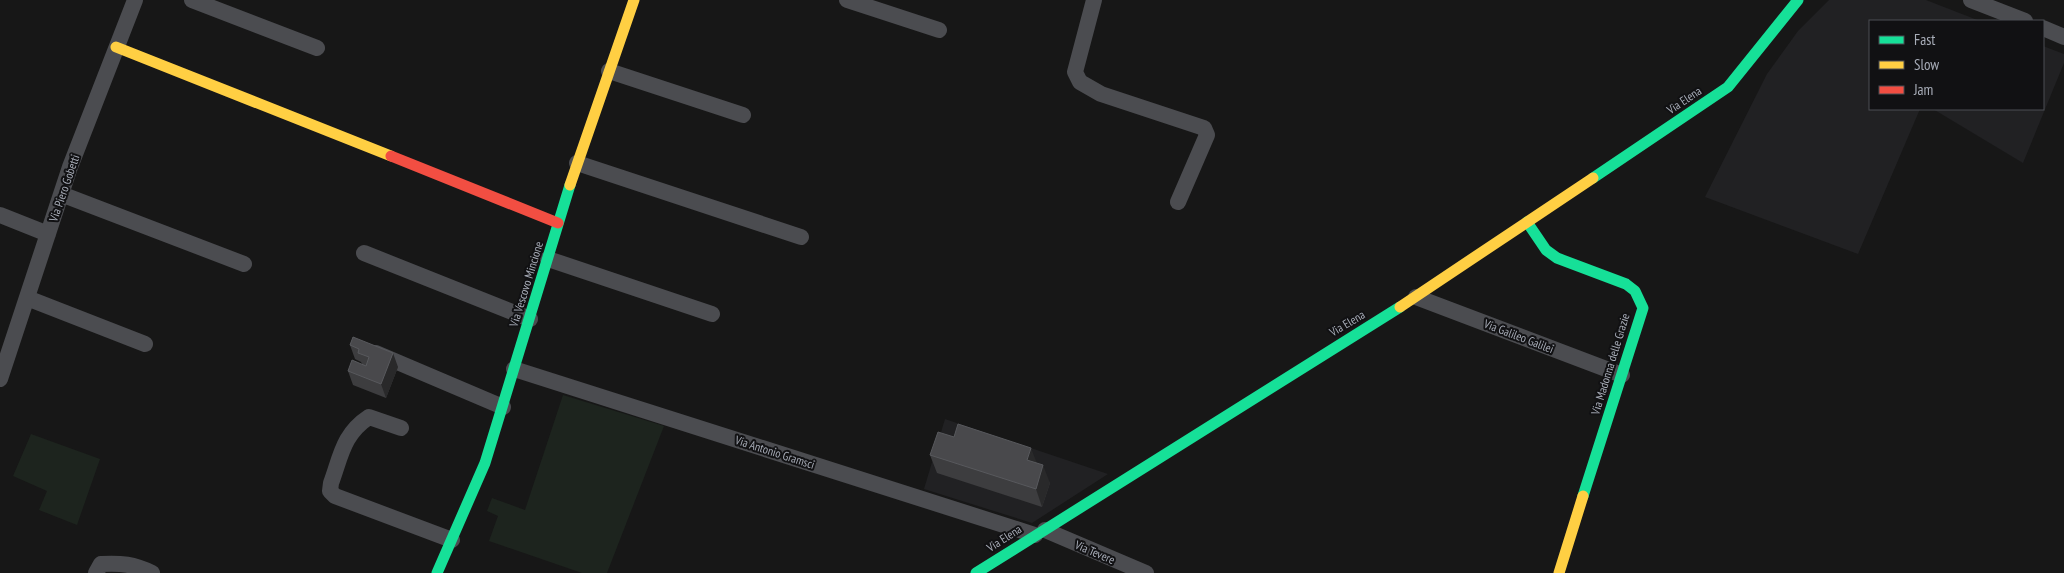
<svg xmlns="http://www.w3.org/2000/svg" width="2064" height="573" viewBox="0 0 2064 573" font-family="'PT Sans Narrow',sans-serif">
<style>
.built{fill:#212123}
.green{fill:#1d241e}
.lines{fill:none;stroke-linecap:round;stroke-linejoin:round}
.street{stroke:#4b4c50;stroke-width:16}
.fast{stroke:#16e098;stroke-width:11}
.slow{stroke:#ffcf43;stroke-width:11}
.jam{stroke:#f24e42;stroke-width:11}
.wall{fill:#3d3d3f}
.shaded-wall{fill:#29292a}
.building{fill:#49494c;stroke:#58595d}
.labels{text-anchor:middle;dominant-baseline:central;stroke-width:4;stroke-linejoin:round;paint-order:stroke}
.street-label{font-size:12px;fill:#a8adb8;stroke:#111113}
</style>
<rect width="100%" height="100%" fill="#171717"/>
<!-- built -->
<path class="built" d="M1829 0H1926L1980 21H1870V109H1920L1858 254 1705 197 1767 74 1798 31Z
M2043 46 2064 54V63L2023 163 1933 109H2043Z
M945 419 1108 474 1032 523 924 489Z"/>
<!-- green -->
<path class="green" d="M563 395 664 426 607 573H582L489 541 498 516 487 511 492 498 525 510Z
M31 434 100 459 77 525 39 510 47 491 13 476Z"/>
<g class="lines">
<!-- street -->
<path class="street" d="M192 0 317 48
M847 0 939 30
M1094 0 1075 72 1080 82 1101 94 1204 128 1207 135 1178 202
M1971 0 2025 21
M2043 28 2064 37
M609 71 743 115
M577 163 801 237
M61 194 244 264
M0 215 48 234
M364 253 530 319
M548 259 712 314
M1416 297 1622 375
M27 298 145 344
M376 353 503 407
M514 369 1035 535
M0 379 70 167 135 0
M401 428 369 417C343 434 341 456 331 483L330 491 335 496 452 540
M1045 530 1146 573
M96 573 101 564C122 563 133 564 152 573"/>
<!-- fast -->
<path class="fast" d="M1593 178 1728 87 1798 0
M1527 222 1546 250 1557 258 1626 284 1635 291 1643 308 1583 496
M437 573 485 463 570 185
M976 573 1400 307"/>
<!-- slow -->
<path class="slow" d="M116 47 391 156
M570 185 634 0
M1400 307 1593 178
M1559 573 1583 496"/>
<!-- jam -->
<path class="jam" d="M391 156 558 223"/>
</g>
<!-- wall -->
<path class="wall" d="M353 337 398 367 386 398 353 385 348 371 362 364 361 362 355 359 350 345Z
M954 437 1036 462 1050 483 1042 507 937 473 930 455Z"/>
<!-- shaded-wall -->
<path class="shaded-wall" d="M393 353 398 367 386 398 381 384Z
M1031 448 1038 466 1027 460Z
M1043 465 1050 483 1042 507 1036 489Z"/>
<!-- building -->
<path class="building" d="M353 337 393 353 381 384 348 371 352 360 366 366 369 357 358 353 359 349 350 345Z
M958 424 1031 448 1027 460 1043 465 1036 489 930 455 938 432 954 437Z"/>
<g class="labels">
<!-- street labels -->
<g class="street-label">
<text transform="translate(1684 100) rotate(-34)">Via Elena</text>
<text transform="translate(64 188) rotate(-71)">Via Piero Gobetti</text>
<text transform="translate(526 284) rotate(-73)">Via Vescovo Mincione</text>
<text transform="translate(1347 323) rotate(-31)">Via Elena</text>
<text transform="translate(1519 336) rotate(21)">Via Galileo Galilei</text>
<text transform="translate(1610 364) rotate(-73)">Via Madonna delle Grazie</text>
<text transform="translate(775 452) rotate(18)">Via Antonio Gramsci</text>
<text transform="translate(1004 538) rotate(-33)">Via Elena</text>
<text transform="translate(1095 552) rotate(23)">Via Tevere</text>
</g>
</g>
<!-- legend -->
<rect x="1869" y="20" width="175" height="90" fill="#111113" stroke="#4d4f55"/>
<rect x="1879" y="36" width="25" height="8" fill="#16e098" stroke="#4d4f55"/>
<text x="1914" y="45" font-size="15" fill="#a8adb8">Fast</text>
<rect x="1879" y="61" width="25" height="8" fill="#ffcf43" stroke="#4d4f55"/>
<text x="1914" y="70" font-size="15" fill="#a8adb8">Slow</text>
<rect x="1879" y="86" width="25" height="8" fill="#f24e42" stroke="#4d4f55"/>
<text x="1914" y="95" font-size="15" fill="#a8adb8">Jam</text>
</svg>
